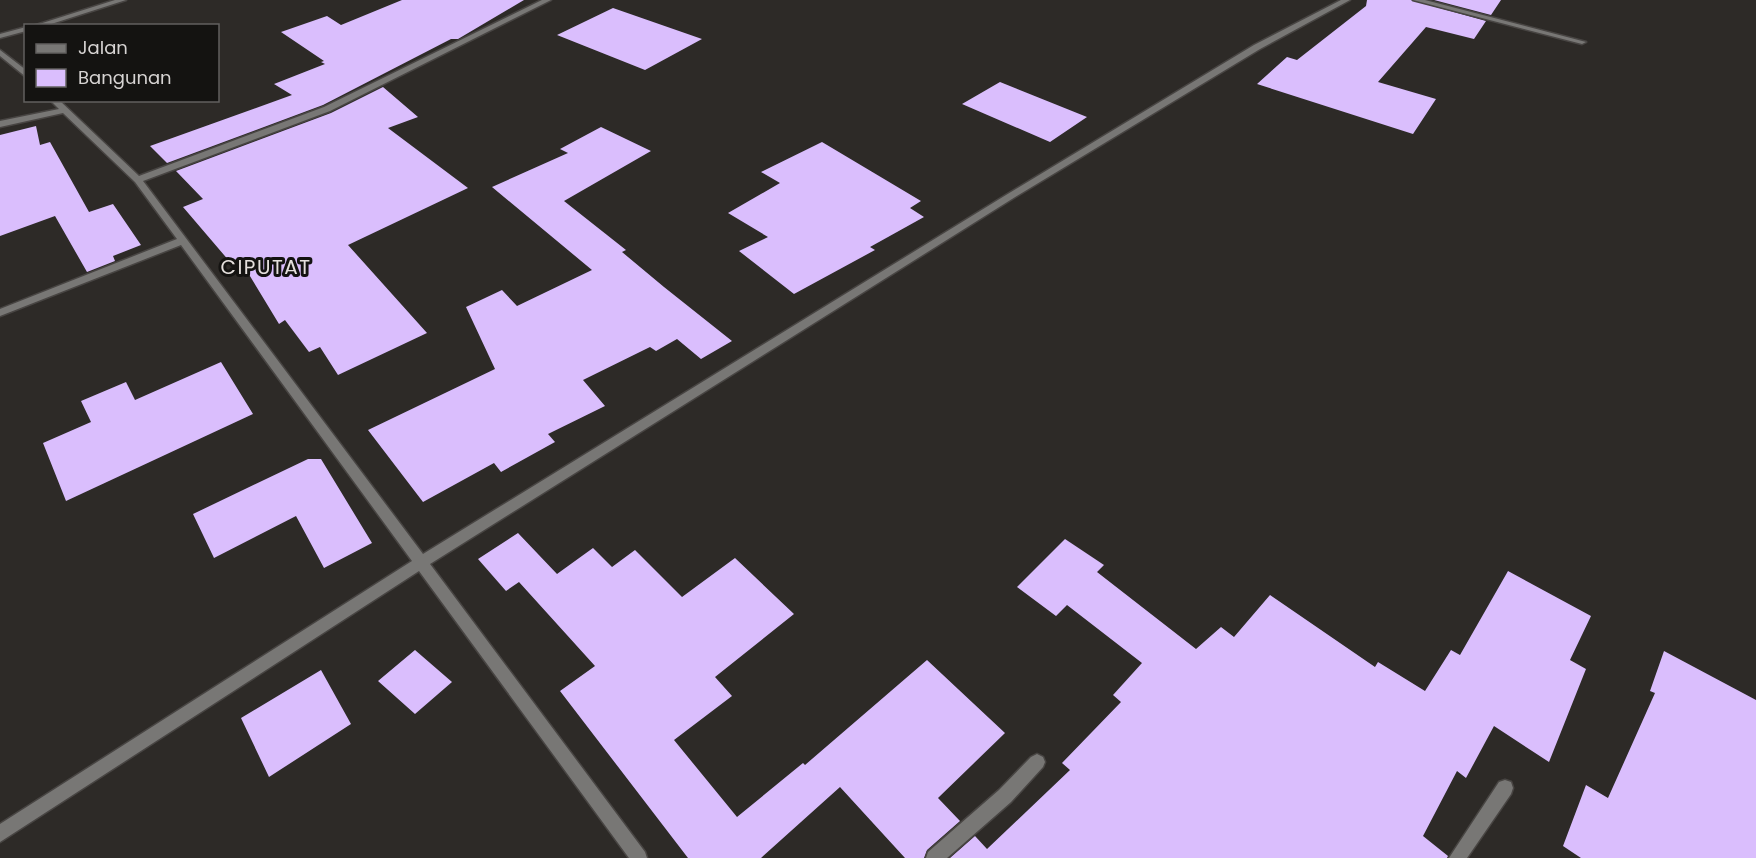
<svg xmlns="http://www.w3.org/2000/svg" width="1756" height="858" viewBox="0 0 1756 858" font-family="Poppins,sans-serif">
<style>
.building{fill:#dabefd}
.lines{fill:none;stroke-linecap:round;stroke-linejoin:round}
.street-casing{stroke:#484543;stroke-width:3}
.street{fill:#787775;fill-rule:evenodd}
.labels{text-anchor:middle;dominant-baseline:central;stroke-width:6;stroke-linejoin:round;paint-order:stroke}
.quarter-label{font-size:20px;letter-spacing:1.5px;fill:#e5e0dd;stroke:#141311}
</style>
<rect width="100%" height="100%" fill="#2d2a27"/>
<!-- building -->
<path class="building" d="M402 0H524L458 39H451L323 105 167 163 150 146 292 95 274 84 325 64 321 62 324 61 281 32 327 16 341 25Z
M1367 0H1411L1486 21 1474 39 1426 27 1378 82 1436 99 1413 134 1257 84 1287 57 1297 60 1366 6Z
M1434 0H1501L1491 15Z
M613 8 702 39 645 70 557 35Z
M1000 82 1087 117 1050 142 962 104Z
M383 87 418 117 388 128 468 188 348 245 427 333 338 375 320 347 309 352 285 320 279 324 239 258 230 262 183 207 203 199 176 171 331 113Z
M36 126 40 145 50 142 89 212 113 204 141 245 113 256 115 261 87 272 55 216 0 236V135Z
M601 127 651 151 564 201 626 250 622 252 664 287 732 341 701 359 677 339 656 351 650 347 583 380 605 406 548 434 555 442 501 472 494 463 423 502 368 430 495 369 466 307 502 290 517 306 592 270 492 187 568 153 560 149Z
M822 142 921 201 910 208 924 217 870 247 875 250 794 294 739 251 768 237 728 213 780 183 761 172Z
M221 362 253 414 66 501 43 443 91 422 81 401 126 382 135 400Z
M308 459H321L372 543 324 568 296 516 214 558 193 514Z
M518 533 557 574 593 548 612 567 635 550 682 597 735 558 794 614 715 677 732 696 674 740 737 817 803 763 805 765 927 660 1005 733 938 798 960 821 927 850 924 858H905L840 787 761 858H688L560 691 595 666 519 582 506 591 478 559Z
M1065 539 1104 565 1097 572 1196 649 1221 627 1234 637 1270 595 1375 667 1378 662 1425 691 1451 650 1460 655 1508 571 1591 616 1570 660 1586 669 1549 762 1494 726 1466 778 1457 771 1423 836 1448 856 1447 858H950L975 836 987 849 1070 770 1062 763 1121 702 1113 695 1142 663 1067 605 1056 616 1017 587Z
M415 650 452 682 415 714 378 681Z
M1664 651 1756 700V858H1581L1563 846 1586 785 1608 798 1655 693 1650 691Z
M321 670 351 724 269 777 241 718Z"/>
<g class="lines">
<!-- street casing -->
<g class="street-casing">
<path id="street" d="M115 0H126L45 26H33Z
M542 0H551L330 111 143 181 423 554 1006 195 1254 45 1341 0H1350L1260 49 1012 199 430 564 645 852 647 858H629L419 571 0 842V824L412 561 181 245 0 316V309L177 239 135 182 63 113 0 127V121L59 109 50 100H59L139 176 324 107Z
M1413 0H1425L1586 42 1582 44Z
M26 27V31L0 38V34Z
M0 50 26 70V77L0 56Z
M1037 754 1043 757 1045 762 1043 767 1011 802 947 858H926L928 852 999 790 1031 757Z
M1505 780 1511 782 1513 788 1511 794 1467 858H1449L1499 782Z"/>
</g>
<!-- street -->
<use href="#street" class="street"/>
</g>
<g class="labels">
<!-- quarter labels -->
<g class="quarter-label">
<text x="266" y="267">CIPUTAT</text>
</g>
</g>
<!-- legend -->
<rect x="24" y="24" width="195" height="78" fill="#141311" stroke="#62605f" stroke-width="1.5"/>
<rect x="36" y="44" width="30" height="9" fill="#787775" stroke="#62605f" stroke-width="1.5"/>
<text x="78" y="54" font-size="18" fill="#d7d4d3">Jalan</text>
<rect x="36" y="69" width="30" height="18" fill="#dabefd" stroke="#62605f" stroke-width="1.5"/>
<text x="78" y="84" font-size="18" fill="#d7d4d3">Bangunan</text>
</svg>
